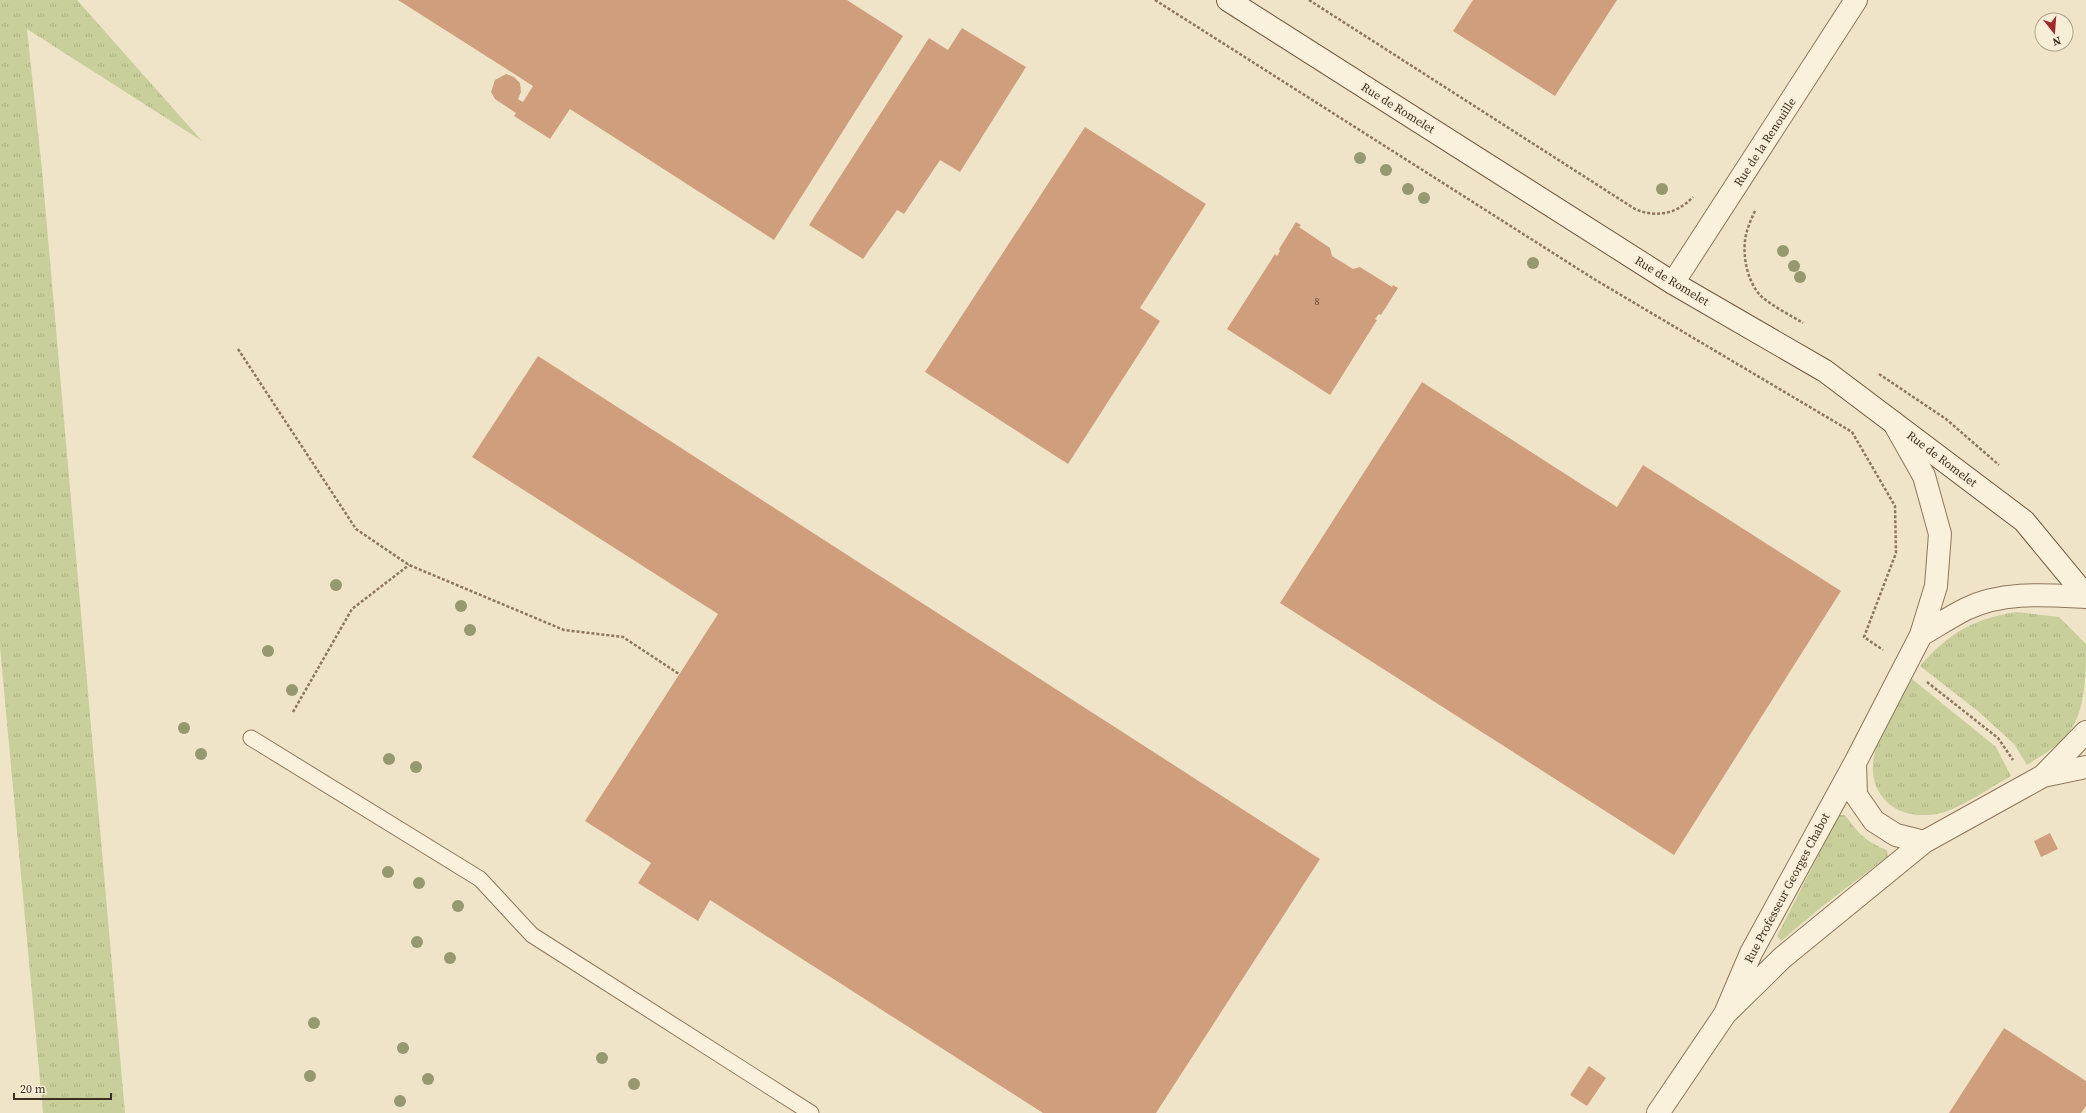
<svg xmlns="http://www.w3.org/2000/svg" width="2086" height="1113" viewBox="0 0 2086 1113" font-family="'Source Serif 4',serif">
<style>
.grass{fill:url(#grass-tufts)}
.building{fill:#cf9f7d}
.lines{fill:none;stroke-linecap:round;stroke-linejoin:round}
.lane-casing{stroke:#8d765c;stroke-width:17}
.street-casing{stroke:#8d765c;stroke-width:24}
.secondary-casing{stroke:#6f573f;stroke-width:24}
.path{stroke:#8d765c;stroke-width:2.5;stroke-dasharray:3 2;stroke-linecap:butt}
.lane{stroke:#faf1dc;stroke-width:15}
.street{stroke:#faf1dc;stroke-width:22}
.secondary{stroke:#faf1dc;stroke-width:22}
.tree{fill:#96986f}
.labels{text-anchor:middle;dominant-baseline:central;stroke-width:3;stroke-linejoin:round;paint-order:stroke}
.number-label{font-size:10px;fill:#624a37}
.street-label{font-size:12px;fill:#3d2e20;stroke:#f7eed8}
</style>
<defs>
<pattern id="grass-tufts" width="24" height="20" patternUnits="userSpaceOnUse"><rect width="24" height="20" fill="#c9cf9b"/><path d="M3 7l-1-3M5 7V3M7 7l1-3M15 17l-1-3M17 17v-4M19 17l1-3" fill="none" stroke="#aeb285"/></pattern>
</defs>
<rect width="100%" height="100%" fill="#f0e4c8"/>
<!-- grass -->
<path class="grass" d="M0 0H77L202 141 27 29 42 170 125 1113H43L0 647Z
M2016 612 2059 617 2086 644C2086 676 2086 717 2063 740 2052 750 2039 757 2027 765L2014 744 1979 712 1920 666C1949 633 1973 619 2016 612Z
M1912 679 1996 747 2011 776C1991 787 1963 807 1941 813 1924 817 1903 816 1889 804 1850 769 1891 713 1912 679Z
M1839 815H1845C1858 833 1866 842 1887 850L1888 856 1824 905 1781 941 1777 936Z"/>
<!-- building -->
<path class="building" d="M398 0H847L903 36 774 240 570 109 550 139 514 116 516 113 495 99 491 92 495 80 506 74 514 77 520 83 521 92 518 99 523 102 533 86Z
M1473 0H1617L1555 96 1453 31Z
M962 28 1026 67 960 172 940 160 904 214 897 210 863 259 809 225 929 38 948 50Z
M1085 127 1206 204 1140 308 1160 321 1068 464 925 372Z
M1296 222 1301 225 1299 227 1330 248 1332 256 1353 269 1360 267 1392 287 1393 285 1398 288 1381 315 1379 314 1375 319 1377 320 1330 395 1227 329 1275 254 1277 256 1280 251 1279 249Z
M538 356 1320 859 1156 1113H1043L710 900 698 921 638 883 651 863 585 821 718 614 472 457Z
M1422 382 1617 507 1643 465 1841 591 1674 855 1280 603Z
M2050 833 2058 849 2041 857 2034 841Z
M2004 1028 2086 1081V1106L2081 1113H1949Z
M1589 1066 1606 1078 1587 1106 1570 1095Z"/>
<g class="lines">
<!-- lane casing -->
<g class="lane-casing">
<path id="lane" d="M251 738 480 879 532 935 811 1113"/>
</g>
<!-- street casing -->
<g class="street-casing">
<path id="street" d="M1673 283 1856 0
M1921 635C1935 627 1950 617 1966 609 2003 591 2046 595 2086 597
M1855 764 1856 795 1874 821 1896 835 1924 842
M2043 776 2086 732
M1725 1014 1751 953 1855 763 1921 635 1936 586 1940 534 1924 476 1894 423
M1658 1113 1725 1014 1782 958 1924 842 2043 776 2086 767"/>
</g>
<!-- secondary casing -->
<g class="secondary-casing">
<path id="secondary" d="M1228 0 1673 283 1825 371 2024 521 2086 596"/>
</g>
<!-- path -->
<path class="path" d="M1155 0 1594 279 1852 432 1895 506 1896 553 1864 637 1883 650
M1309 0 1635 209C1656 218 1677 214 1693 197
M1755 211C1752 217 1749 224 1747 231 1741 250 1746 282 1762 297 1774 307 1790 315 1803 323
M238 349 356 529 409 565 564 630 623 637 679 674
M1879 374 1946 419 1999 465
M1927 682 1998 738 2013 760
M293 712 352 609 409 565"/>
<!-- lane -->
<use href="#lane" class="lane"/>
<!-- street -->
<use href="#street" class="street"/>
<!-- secondary -->
<use href="#secondary" class="secondary"/>
</g>
<!-- trees -->
<g class="tree">
<circle cx="1360" cy="158" r="6"/>
<circle cx="1386" cy="170" r="6"/>
<circle cx="1408" cy="189" r="6"/>
<circle cx="1662" cy="189" r="6"/>
<circle cx="1424" cy="198" r="6"/>
<circle cx="1783" cy="251" r="6"/>
<circle cx="1533" cy="263" r="6"/>
<circle cx="1794" cy="266" r="6"/>
<circle cx="1800" cy="277" r="6"/>
<circle cx="336" cy="585" r="6"/>
<circle cx="461" cy="606" r="6"/>
<circle cx="470" cy="630" r="6"/>
<circle cx="268" cy="651" r="6"/>
<circle cx="292" cy="690" r="6"/>
<circle cx="184" cy="728" r="6"/>
<circle cx="201" cy="754" r="6"/>
<circle cx="389" cy="759" r="6"/>
<circle cx="416" cy="767" r="6"/>
<circle cx="388" cy="872" r="6"/>
<circle cx="419" cy="883" r="6"/>
<circle cx="458" cy="906" r="6"/>
<circle cx="417" cy="942" r="6"/>
<circle cx="450" cy="958" r="6"/>
<circle cx="314" cy="1023" r="6"/>
<circle cx="403" cy="1048" r="6"/>
<circle cx="602" cy="1058" r="6"/>
<circle cx="310" cy="1076" r="6"/>
<circle cx="428" cy="1079" r="6"/>
<circle cx="634" cy="1084" r="6"/>
<circle cx="400" cy="1101" r="6"/>
</g>
<g class="labels">
<!-- number labels -->
<g class="number-label">
<text x="1317" y="301">8</text>
</g>
<!-- street labels -->
<g class="street-label">
<text transform="translate(1398 108) rotate(32)">Rue de Romelet</text>
<text transform="translate(1765 142) rotate(-57)">Rue de la Renouille</text>
<text transform="translate(1672 281) rotate(31)">Rue de Romelet</text>
<text transform="translate(1942 459) rotate(37)">Rue de Romelet</text>
<text transform="translate(1787 888) rotate(-62)">Rue Professeur Georges Chabot</text>
</g>
</g>
<!-- north arrow -->
<g transform="translate(2054 32) rotate(163)"><circle r="19" fill="#f7eed8" stroke="#ada18e"/>
<path d="M0-3L7 15L0 10L-7 15Z" fill="#9e2a2b"/>
<text y="-6" font-size="11" font-weight="bold" text-anchor="middle" fill="#3d2e20">N</text>
</g>
<!-- scale -->
<path d="M14 1093v6h97v-6" fill="none" stroke="#3d2e20" stroke-width="2"/>
<text x="20" y="1093" font-size="12" fill="#3d2e20" stroke="#f7eed8" stroke-width="3" paint-order="stroke">20 m</text>
</svg>
